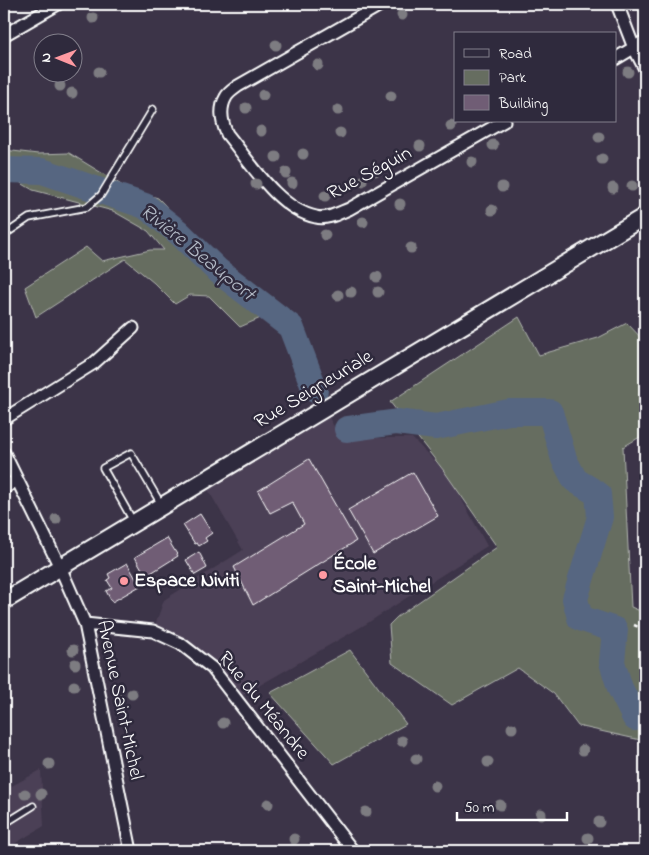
<svg xmlns="http://www.w3.org/2000/svg" width="649" height="855" viewBox="0 0 649 855" font-family="'Indie Flower',sans-serif">
<style>
.built{fill:#4c4056}
.green{fill:#666d60;stroke:#b2b6b0}
.lines{fill:none;stroke-linecap:round;stroke-linejoin:round}
.river{stroke:#576681;stroke-width:26}
.building{fill:#705d75;stroke:#fff}
.lane-casing{stroke:#fff;stroke-width:9}
.street-casing{stroke:#fff;stroke-width:15}
.secondary-casing{stroke:#fff;stroke-width:20}
.path{stroke:#fff;stroke-width:2.5;stroke-dasharray:4 4;stroke-linecap:butt}
.lane{stroke:#2f2a3d;stroke-width:5.5}
.street{stroke:#2f2a3d;stroke-width:11}
.secondary{stroke:#2f2a3d;stroke-width:16}
.tree{fill:#7d7c81}
.poi-dot{fill:#ff9aa2;stroke:#2f2a3d;stroke-width:2}
.labels{text-anchor:middle;dominant-baseline:central;stroke-width:5;stroke-linejoin:round;paint-order:stroke}
.street-label{font-size:20px;fill:#fff;stroke:#2f2a3d}
.poi-label{font-size:20px;font-weight:bold;fill:#fff;stroke:#2f2a3d;text-anchor:start}
.water-label{font-size:21px;font-style:italic;fill:#b3bac6;stroke:#2f2a3d}
</style>
<rect width="100%" height="100%" fill="#3c3448"/>
<filter id="ink" filterUnits="userSpaceOnUse"><feTurbulence type="fractalNoise" baseFrequency=".02" numOctaves="2"/><feDisplacementMap in="SourceGraphic" scale="10" xChannelSelector="R" yChannelSelector="G"/><feConvolveMatrix kernelMatrix="1 2 1 2 8 2 1 2 1" color-interpolation-filters="sRGB"/></filter>
<g filter="url(#ink)">
<!-- built -->
<path class="built" d="M324 408 340 438H412L449 476 487 546 366 624 236 699 212 668 153 631 164 600 243 550 203 481Z
M4 766 10 787 41 770 44 826 4 850Z"/>
<!-- green -->
<path class="green" d="M4 150 38 154 69 153 128 189 158 198 195 236 271 302 263 317 240 327 209 296 190 295 175 304 154 283 125 259 36 317 25 287 86 247 102 261 150 250H164L148 231 113 211 33 190 9 176 4 175Z
M519 317 539 355 598 338 627 323 645 342V434L623 447 631 607 645 613V741L578 726 554 694 518 668 452 705 392 663 389 625 397 617 497 547 444 471 390 402Z
M350 650 406 724 334 764 270 693Z"/>
<g class="lines">
<!-- river -->
<path class="river" d="M4 170 42 171 145 206 178 232 217 270 291 327 315 390
M347 429 397 422 436 427 509 412H550L564 459 575 480 598 494 600 517 575 599 580 618 615 630 612 662 620 688 635 718 645 716"/>
</g>
<!-- building -->
<path class="building" d="M309 459 356 541 253 605 234 567 304 524 292 502 270 513 258 491Z
M413 472 438 516 373 554 348 510Z
M200 514 212 533 205 538 207 541 199 546 197 543 195 544 183 525Z
M167 538 178 556 146 576 135 557Z
M199 552 207 568 195 575 186 560Z
M127 563 140 586 112 602 106 591 112 588 107 580 110 578 108 574Z"/>
<g class="lines">
<!-- lane casing -->
<g class="lane-casing">
<path id="lane" d="M4 235 29 218 87 207 101 195 153 109
M133 521 103 468 131 453 161 504
M4 824 33 806"/>
</g>
<!-- street casing -->
<g class="street-casing">
<path id="street" d="M382 4 238 86C234 89 228 93 226 97 219 109 222 123 227 134 250 162 278 209 316 217 327 220 339 213 349 209L504 121
M617 4 634 48 645 69
M4 35 58 4
M615 59 645 41
M4 419 94 363 133 328
M4 453 60 567 85 624 131 851
M4 488 17 480
M85 624 153 631 181 644 212 668 353 851"/>
</g>
<!-- secondary casing -->
<g class="secondary-casing">
<path id="secondary" d="M4 601 645 216"/>
</g>
<!-- path -->
<path class="path" d="M634 625 645 630"/>
<!-- lane -->
<use href="#lane" class="lane"/>
<!-- street -->
<use href="#street" class="street"/>
<!-- secondary -->
<use href="#secondary" class="secondary"/>
</g>
<!-- trees -->
<g class="tree">
<circle cx="402" cy="15" r="5.5"/>
<circle cx="93" cy="18" r="5.5"/>
<circle cx="276" cy="45" r="5.5"/>
<circle cx="318" cy="65" r="5.5"/>
<circle cx="99" cy="72" r="5.5"/>
<circle cx="628" cy="72" r="5.5"/>
<circle cx="60" cy="86" r="5.5"/>
<circle cx="72" cy="93" r="5.5"/>
<circle cx="263" cy="95" r="5.5"/>
<circle cx="391" cy="96" r="5.5"/>
<circle cx="246" cy="108" r="5.5"/>
<circle cx="338" cy="110" r="5.5"/>
<circle cx="451" cy="126" r="5.5"/>
<circle cx="261" cy="131" r="5.5"/>
<circle cx="340" cy="133" r="5.5"/>
<circle cx="599" cy="137" r="5.5"/>
<circle cx="493" cy="145" r="5.5"/>
<circle cx="420" cy="146" r="5.5"/>
<circle cx="303" cy="154" r="5.5"/>
<circle cx="276" cy="157" r="5.5"/>
<circle cx="602" cy="159" r="5.5"/>
<circle cx="472" cy="162" r="5.5"/>
<circle cx="375" cy="171" r="5.5"/>
<circle cx="286" cy="173" r="5.5"/>
<circle cx="362" cy="181" r="5.5"/>
<circle cx="292" cy="183" r="5.5"/>
<circle cx="256" cy="184" r="5.5"/>
<circle cx="632" cy="186" r="5.5"/>
<circle cx="502" cy="187" r="5.5"/>
<circle cx="613" cy="188" r="5.5"/>
<circle cx="325" cy="196" r="5.5"/>
<circle cx="400" cy="204" r="5.5"/>
<circle cx="492" cy="210" r="5.5"/>
<circle cx="363" cy="222" r="5.5"/>
<circle cx="325" cy="235" r="5.5"/>
<circle cx="411" cy="248" r="5.5"/>
<circle cx="377" cy="277" r="5.5"/>
<circle cx="351" cy="292" r="5.5"/>
<circle cx="378" cy="292" r="5.5"/>
<circle cx="338" cy="295" r="5.5"/>
<circle cx="56" cy="519" r="5.5"/>
<circle cx="73" cy="650" r="5.5"/>
<circle cx="75" cy="664" r="5.5"/>
<circle cx="74" cy="686" r="5.5"/>
<circle cx="132" cy="694" r="5.5"/>
<circle cx="119" cy="699" r="5.5"/>
<circle cx="223" cy="723" r="5.5"/>
<circle cx="512" cy="728" r="5.5"/>
<circle cx="402" cy="741" r="5.5"/>
<circle cx="583" cy="750" r="5.5"/>
<circle cx="416" cy="759" r="5.5"/>
<circle cx="488" cy="762" r="5.5"/>
<circle cx="49" cy="764" r="5.5"/>
<circle cx="435" cy="786" r="5.5"/>
<circle cx="25" cy="794" r="5.5"/>
<circle cx="41" cy="794" r="5.5"/>
<circle cx="268" cy="804" r="5.5"/>
<circle cx="500" cy="805" r="5.5"/>
<circle cx="366" cy="812" r="5.5"/>
<circle cx="541" cy="814" r="5.5"/>
<circle cx="599" cy="822" r="5.5"/>
<circle cx="588" cy="838" r="5.5"/>
<circle cx="294" cy="839" r="5.5"/>
</g>
</g>
<!-- markers -->
<g class="poi-dot">
<circle cx="323" cy="575" r="5"/>
<circle cx="124" cy="581" r="5"/>
</g>
<g class="labels">
<!-- street labels -->
<g class="street-label">
<text transform="translate(370 174) rotate(-28)">Rue Séguin</text>
<text transform="translate(314 390) rotate(-31)">Rue Seigneuriale</text>
<text transform="translate(119 700) rotate(78)">Avenue Saint-Michel</text>
<text transform="translate(263 706) rotate(51)">Rue du Méandre</text>
</g>
<!-- poi labels -->
<g class="poi-label">
<text x="333" y="564">École<tspan x="333" dy="23">Saint-Michel</tspan></text>
<text x="134" y="581">Espace Niviti</text>
</g>
<!-- water labels -->
<g class="water-label">
<text transform="translate(197 253) rotate(39)">Rivière Beauport</text>
</g>
</g>
<!-- margin -->
<rect width="649" height="855" fill="none" stroke="#2f2a3d" stroke-width="20"/>
<rect x="10" y="10" width="629" height="835" fill="none" stroke="#fff" stroke-width="2" filter="url(#ink)"/>
<!-- legend -->
<rect x="454" y="32" width="162" height="90" fill="#2f2a3d" stroke="#827f8b"/>
<rect x="464" y="49" width="25" height="8" fill="#2f2a3d" stroke="#827f8b"/>
<text x="499" y="58" font-size="15" fill="#ffffff">Road</text>
<rect x="464" y="70" width="25" height="15" fill="#666d60" stroke="#827f8b"/>
<text x="499" y="82" font-size="15" fill="#ffffff">Park</text>
<rect x="464" y="95" width="25" height="15" fill="#705d75" stroke="#827f8b"/>
<text x="499" y="108" font-size="15" fill="#ffffff">Building</text>
<!-- north arrow -->
<g transform="translate(58 58) rotate(271)"><circle r="24" fill="#2f2a3d" stroke="#827f8b"/>
<path d="M0-4L9 19L0 12L-9 19Z" fill="#ff9aa2"/>
<text y="-8" font-size="14" font-weight="bold" text-anchor="middle" fill="#ffffff">N</text>
</g>
<!-- scale -->
<path d="M457 812v8h110v-8" fill="none" stroke="#ffffff" stroke-width="2.5"/>
<text x="464" y="812" font-size="15" fill="#ffffff" stroke="#2f2a3d" stroke-width="4" paint-order="stroke">50 m</text>
</svg>
